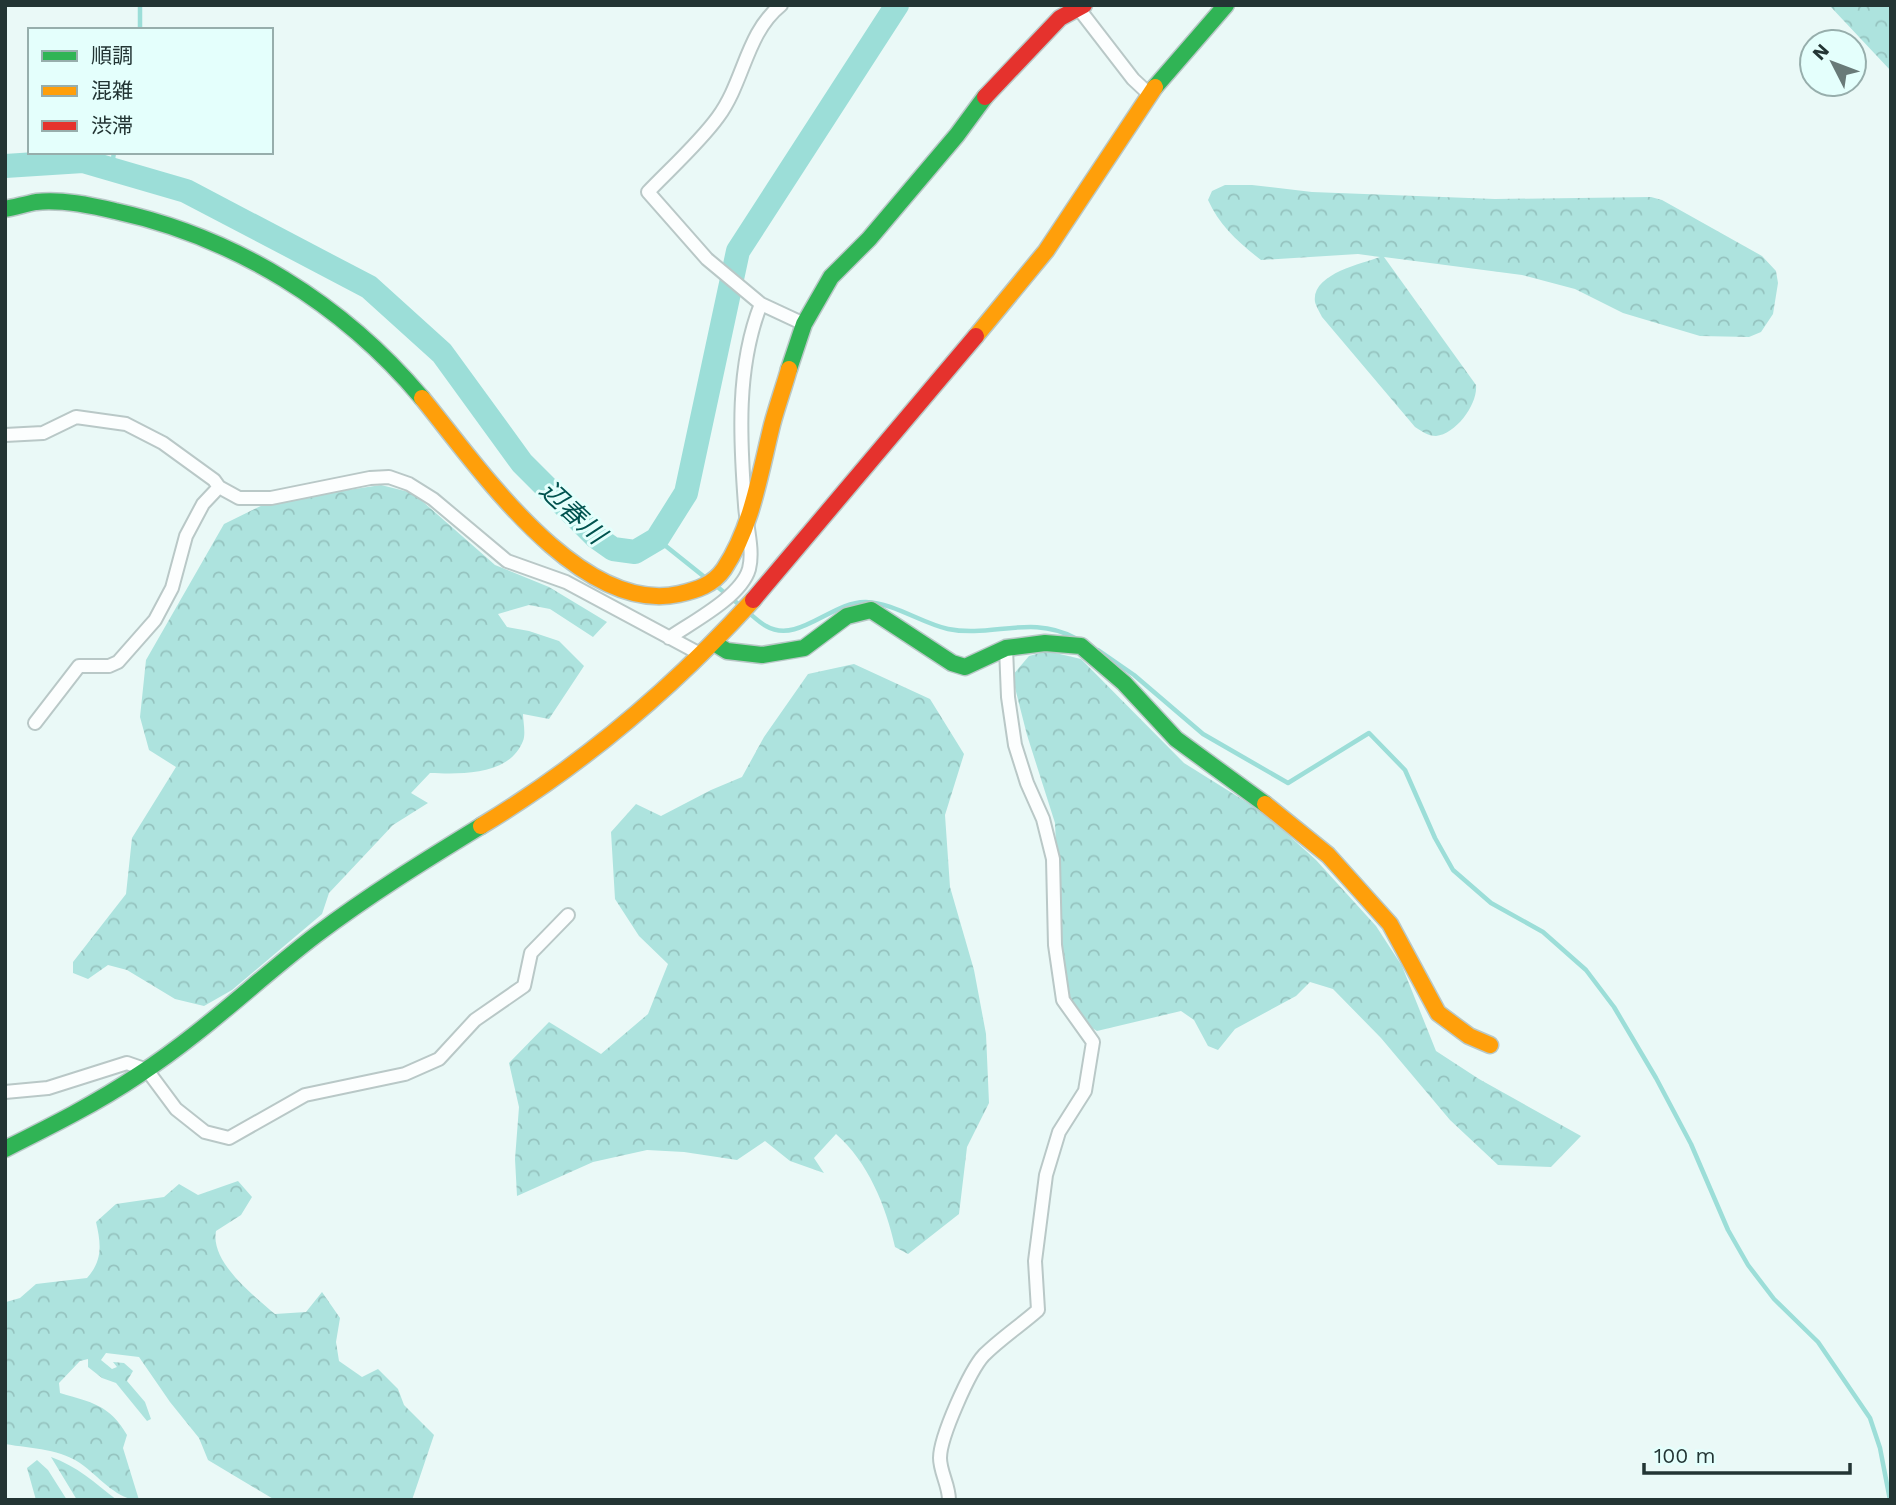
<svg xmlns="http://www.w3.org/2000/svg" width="1896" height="1505" viewBox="0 0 1896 1505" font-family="'Work Sans','Noto Sans JP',sans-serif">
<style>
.forest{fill:url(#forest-crowns)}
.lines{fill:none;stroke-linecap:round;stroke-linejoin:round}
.stream{stroke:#9cded8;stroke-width:4.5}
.river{stroke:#9cded8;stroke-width:24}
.street-casing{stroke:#b9c8c7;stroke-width:16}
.fast-casing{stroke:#b9c8c7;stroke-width:19}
.slow-casing{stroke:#b9c8c7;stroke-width:19}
.jam-casing{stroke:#b9c8c7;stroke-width:19}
.street{stroke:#fcfefe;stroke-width:12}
.fast{stroke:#30b455;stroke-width:16}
.slow{stroke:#ff9f0a;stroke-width:16}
.jam{stroke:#e5322d;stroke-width:16}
.labels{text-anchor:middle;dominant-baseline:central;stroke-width:6;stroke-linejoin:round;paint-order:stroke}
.water-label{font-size:26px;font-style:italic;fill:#01534f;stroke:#e4fffc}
</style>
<defs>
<pattern id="forest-crowns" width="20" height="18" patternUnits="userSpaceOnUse" patternTransform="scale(1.75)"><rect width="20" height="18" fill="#ade3de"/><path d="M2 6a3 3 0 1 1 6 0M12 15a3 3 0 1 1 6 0" fill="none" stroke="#95c3bf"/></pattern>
</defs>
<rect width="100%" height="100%" fill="#eaf9f7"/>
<!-- forest -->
<path class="forest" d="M1829 5H1891V71Z
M1225 185H1252L1312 192 1495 199 1651 197 1662 200 1762 256 1776 271 1778 283 1773 314 1761 332 1749 337 1700 336 1623 313 1575 289 1522 275 1384 257 1476 385C1478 404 1456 434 1436 436 1428 436 1421 431 1415 427L1322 317C1320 313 1316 306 1315 302 1311 274 1361 264 1380 257L1358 254 1261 260C1239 243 1219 225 1208 200L1212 191Z
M381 485 413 493 495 565 549 587 607 622 593 637 550 609 529 605 498 614 507 627 529 631 559 641 584 666 549 719 523 714C523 721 526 734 523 741 509 776 462 774 430 773L411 793 428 803 393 825 329 893 322 914 232 990 204 1006 175 999 127 970 108 965 88 979 73 973V962L126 894 132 838 176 767 149 750 140 717 146 660 224 524 269 502Z
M1047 651 1081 659 1184 763 1264 813 1316 860 1376 926 1402 966 1436 1051 1479 1079 1581 1136 1551 1167 1498 1165 1450 1120 1381 1038 1333 989 1310 982 1296 996 1235 1029 1218 1050 1208 1046 1194 1020 1181 1011 1097 1031 1082 1022 1062 991 1055 823 1027 735 1012 676 1029 656Z
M854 664 930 699 964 754 945 815 950 887 974 970 986 1034 989 1103 967 1147 959 1214 908 1254 895 1247C886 1206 868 1162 836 1134L814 1158 824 1173 790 1161 765 1141 737 1160 684 1152 647 1150 593 1162 517 1196 515 1159 519 1107 509 1063 549 1022 601 1054 648 1014 668 964 639 936 615 899 611 832 636 804 661 816 711 790 742 777 764 737 808 674Z
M238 1181 252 1197 241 1215 216 1231C210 1262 254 1296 275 1314L306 1312 322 1292 340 1318 336 1342 339 1361 362 1377 378 1369 398 1389 404 1405 434 1435 412 1500H275L208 1460 199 1438 170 1402 139 1357 106 1353 101 1360 112 1369 117 1367 113 1362 124 1363 133 1371 127 1381 145 1402 151 1419 147 1421 116 1383 102 1378 88 1367V1359L80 1361 59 1383 60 1393C91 1402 110 1405 127 1435L123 1448 139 1500C118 1500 101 1479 84 1466 61 1448 33 1449 5 1444L6 1302 20 1298 36 1284 87 1278C103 1260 101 1244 96 1222L116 1204 164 1197 179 1184 198 1195Z
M51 1457C77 1466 95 1483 117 1500H77Z
M37 1460 48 1470 67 1500H36L27 1468Z"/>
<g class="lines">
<!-- stream -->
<path class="stream" d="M140 30V5
M83 161 113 159 114 152
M657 539 707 579
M714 584 742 607
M749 613C754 617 760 623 766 626 798 645 832 601 866 602 894 603 921 623 948 629 992 638 1031 614 1075 638
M1098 650 1134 675 1203 734 1288 783 1369 733 1405 770 1435 838 1453 870 1491 903 1543 932 1586 970 1614 1007 1656 1078 1691 1144 1728 1230 1748 1265 1774 1299 1818 1342 1870 1418 1880 1448 1890 1500"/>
<!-- river -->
<path class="river" d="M5 166 83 161 186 191 369 287 442 353 522 463 596 537 613 549 635 552 657 539 686 493 738 251 897 5"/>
<!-- street casing -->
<g class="street-casing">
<path id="street" d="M781 5C746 33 744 82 718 117 700 142 670 169 648 192L707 259 761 304 804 324
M1079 9 1133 79 1149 94
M5 435 43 433 76 417 126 424 163 443 214 480 219 487 239 498H271L370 478 389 477 409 484 433 499 507 561 566 582 702 655
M669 638C692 622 741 597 749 569 754 550 746 524 745 505 740 439 736 367 761 304
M35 723 79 666H109L118 662 155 620 172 588 186 536 203 504 219 487
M5 1092 48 1088 127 1063 147 1070 176 1109 205 1132 229 1138 305 1095 405 1074 439 1059 475 1020 524 986 531 953 568 915
M949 1500C949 1485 940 1472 940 1458 940 1437 970 1370 984 1355 1000 1339 1021 1325 1038 1310L1035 1261 1046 1175 1059 1132 1085 1091 1093 1042 1063 1000 1055 945 1053 859 1043 819 1027 783 1015 745 1008 697 1006 648"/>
</g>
<!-- fast casing -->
<g class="fast-casing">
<path id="fast" d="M1155 87 1226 5
M5 209C15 207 26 204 36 202 61 199 90 205 115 211 235 237 343 304 422 398
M789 369 804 324 831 277 869 239 957 135 985 97
M714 643 727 651 762 655 804 648 847 616 871 610 952 663 965 667 1006 648 1045 643 1081 646 1124 683 1176 739 1265 804
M5 1149C51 1126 97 1103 140 1074 203 1033 257 980 316 935 369 895 424 861 481 826"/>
</g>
<!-- slow casing -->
<g class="slow-casing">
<path id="slow" d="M976 336 1046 251 1155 87
M422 398C477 465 579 616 679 594 697 590 713 585 724 569 752 527 760 473 772 425 777 406 784 387 789 369
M1265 804 1328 855 1390 924 1438 1013 1469 1036 1490 1045
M481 826C582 765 673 688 753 600"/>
</g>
<!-- jam casing -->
<g class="jam-casing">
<path id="jam" d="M985 97 1060 18 1084 5
M753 600 976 336"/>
</g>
<!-- street -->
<use href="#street" class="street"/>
<!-- fast -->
<use href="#fast" class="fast"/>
<!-- slow -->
<use href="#slow" class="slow"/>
<!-- jam -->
<use href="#jam" class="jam"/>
</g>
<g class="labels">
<!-- water labels -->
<g class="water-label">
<text transform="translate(573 512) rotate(43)">辺春川</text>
</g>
</g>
<!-- border -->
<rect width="1896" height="1505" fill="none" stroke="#233534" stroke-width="14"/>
<!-- legend -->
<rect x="28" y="28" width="245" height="126" fill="#e4fffc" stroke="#97aeac" stroke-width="2"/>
<rect x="42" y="51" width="35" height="10" fill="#30b455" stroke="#97aeac" stroke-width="2"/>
<text x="91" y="63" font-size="21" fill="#233534">順調</text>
<rect x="42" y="86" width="35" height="10" fill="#ff9f0a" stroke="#97aeac" stroke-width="2"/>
<text x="91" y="98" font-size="21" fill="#233534">混雑</text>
<rect x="42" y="121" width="35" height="10" fill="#e5322d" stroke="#97aeac" stroke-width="2"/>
<text x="91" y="133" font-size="21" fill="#233534">渋滞</text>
<!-- north arrow -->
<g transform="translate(1833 63) rotate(312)"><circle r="33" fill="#e4fffc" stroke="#97aeac" stroke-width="2"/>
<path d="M0-5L12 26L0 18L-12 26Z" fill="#697a78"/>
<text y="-10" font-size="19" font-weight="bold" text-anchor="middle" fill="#233534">N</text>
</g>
<!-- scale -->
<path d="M1644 1463v10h206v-10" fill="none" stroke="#233534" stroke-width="3.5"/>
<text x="1654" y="1463" font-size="21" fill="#233534" stroke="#e4fffc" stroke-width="5" paint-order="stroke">100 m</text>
</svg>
